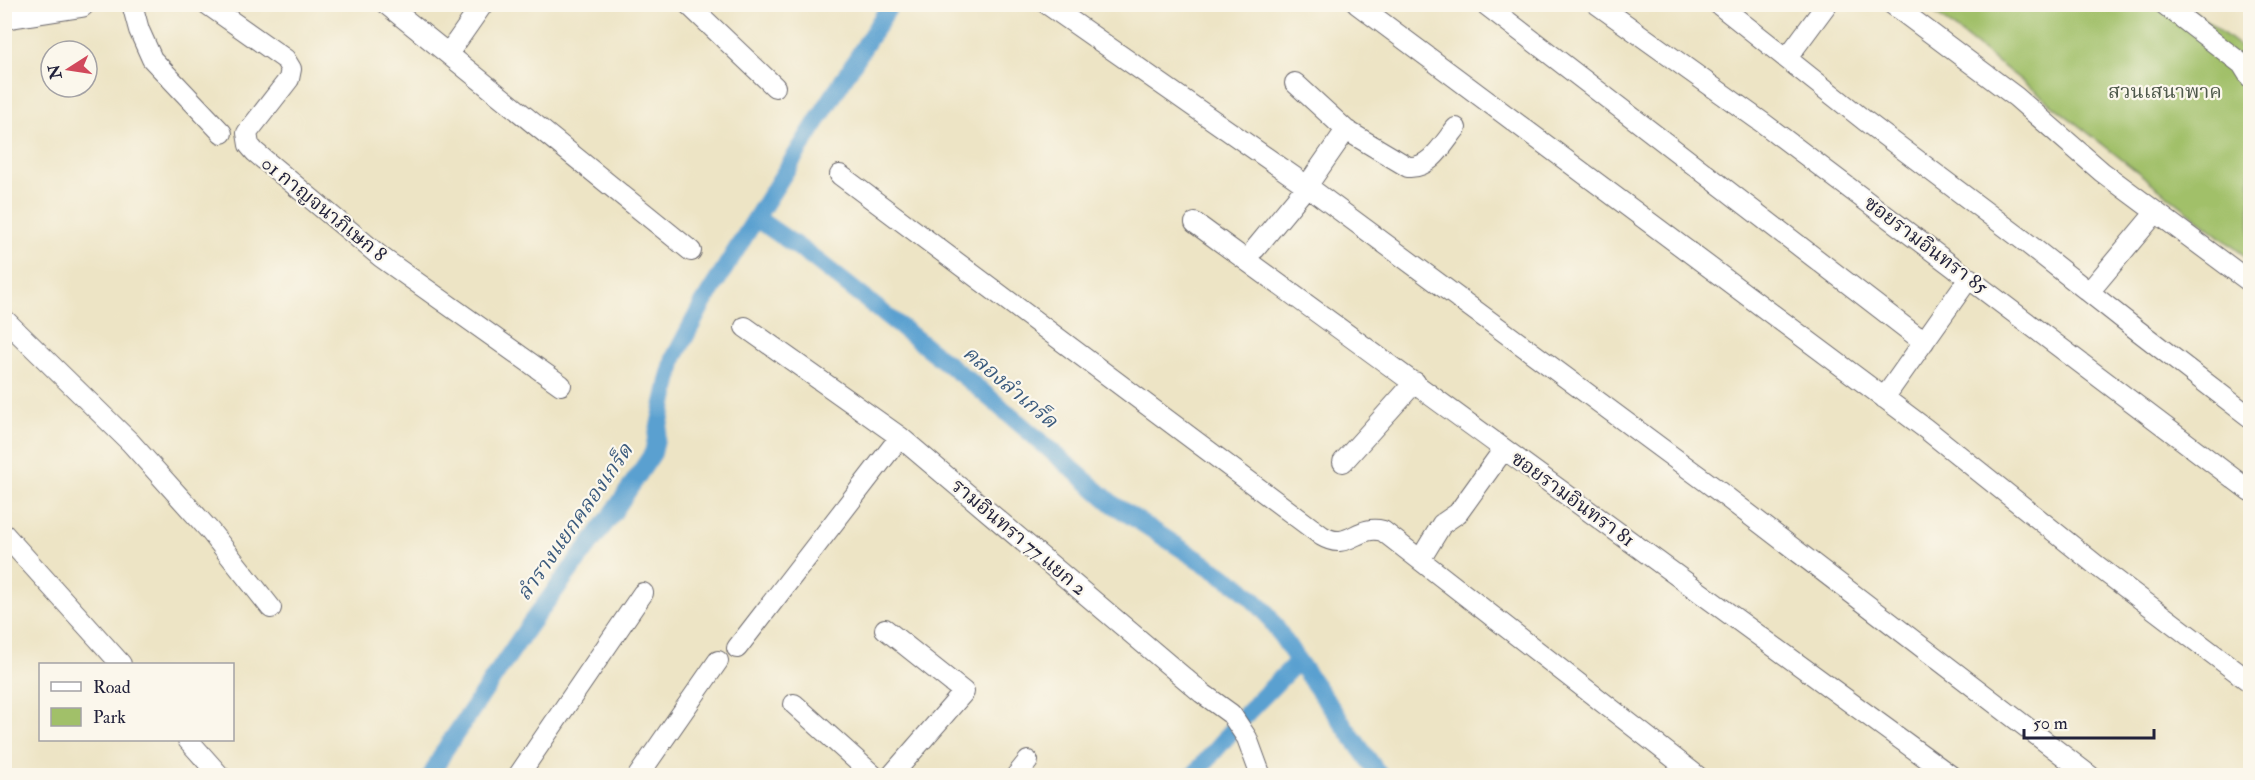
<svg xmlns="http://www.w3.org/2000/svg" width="2255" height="780" viewBox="0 0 2255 780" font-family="'IM FELL Double Pica','Noto Serif Thai',serif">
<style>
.green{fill:#a1c069;stroke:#627152;stroke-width:1.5}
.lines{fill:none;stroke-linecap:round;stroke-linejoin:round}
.canal{stroke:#5aa0d0;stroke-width:18}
.minor-casing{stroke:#69666b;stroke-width:22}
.major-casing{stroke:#69666b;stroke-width:28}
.minor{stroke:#fff;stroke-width:20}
.major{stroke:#fff;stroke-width:26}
.labels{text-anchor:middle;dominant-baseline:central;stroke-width:4.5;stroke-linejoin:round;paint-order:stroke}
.park-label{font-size:20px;fill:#4e594b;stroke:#fbf7ec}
.street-label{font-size:20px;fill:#22223b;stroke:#fbf7ec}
.water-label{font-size:21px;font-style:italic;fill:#3b5b7e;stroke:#fbf7ec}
</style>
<rect width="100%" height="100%" fill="#fbf7ec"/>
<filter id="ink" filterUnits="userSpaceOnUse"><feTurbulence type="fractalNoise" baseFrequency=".0167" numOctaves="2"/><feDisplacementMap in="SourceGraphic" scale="12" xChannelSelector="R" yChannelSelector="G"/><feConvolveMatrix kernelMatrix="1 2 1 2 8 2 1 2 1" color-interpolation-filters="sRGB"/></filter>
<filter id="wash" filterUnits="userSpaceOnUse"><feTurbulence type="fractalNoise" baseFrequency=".008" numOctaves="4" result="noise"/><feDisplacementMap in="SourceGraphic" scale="24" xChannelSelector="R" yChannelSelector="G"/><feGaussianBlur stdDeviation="1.35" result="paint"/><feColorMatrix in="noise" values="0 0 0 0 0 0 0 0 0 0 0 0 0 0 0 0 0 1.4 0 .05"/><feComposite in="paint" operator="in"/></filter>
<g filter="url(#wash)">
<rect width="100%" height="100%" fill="#ede4c5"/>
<!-- green -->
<path class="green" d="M1925 5H2186L2250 54V260Z"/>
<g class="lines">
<!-- canal -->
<path class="canal" d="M891 4 756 218 811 256 977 387 1114 505 1239 586 1265 611 1298 661 1249 711 1193 776
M1298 661 1380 776
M431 776 444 751 530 624 613 513 653 453 674 358 702 305 756 218"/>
</g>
</g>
<g filter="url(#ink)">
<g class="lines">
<!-- minor casing -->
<g class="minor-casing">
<path id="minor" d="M132 4 139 30 152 59 222 133
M207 4 285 59 291 69 289 79 247 133 249 145 255 152 381 257 561 385
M386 4 448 54
M483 4 448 54 691 251
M688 4 775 87
M1047 4 1307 186 1712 486 2090 776
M1357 4 1926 429 2096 565 2250 682
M1485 4 1924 342
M1597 4 1763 123 2250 491
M1718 4 1864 120 2023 240 2137 330 2250 417
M1892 4 2016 97 2102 172 2250 282
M2164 4 2242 64 2250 77
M1787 58 1827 4
M1295 83 1346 130 1408 167C1430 169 1443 144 1456 128
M840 175 1322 536C1349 552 1356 524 1383 531L1697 776
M1195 223 1951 776
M1255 249 1307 186 1346 130
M2089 292 2156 212
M4 319 130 442 210 531 271 608
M745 327 900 437 1202 693 1231 714 1247 738 1261 776
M1884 398 1969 278
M1343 462 1415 382
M4 534 121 664
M1420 560 1442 524 1458 513 1504 449
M885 629 964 692 891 776
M737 648 900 437
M794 704 874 776
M188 740 220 776
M518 776 643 593
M638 776 718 661
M1016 776 1028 761"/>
</g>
<!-- major casing -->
<g class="major-casing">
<path id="major" d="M4 16 81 4"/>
</g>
<!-- minor -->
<use href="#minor" class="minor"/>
<!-- major -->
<use href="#major" class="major"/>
</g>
</g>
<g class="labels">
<!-- park labels -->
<g class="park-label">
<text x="2165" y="91">สวนเสนาพาค</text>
</g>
<!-- street labels -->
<g class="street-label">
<text transform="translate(324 209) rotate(39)">01 กาญจนาภิเษก 8</text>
<text transform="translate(1926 245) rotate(37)">ซอยรามอินทรา 85</text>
<text transform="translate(1573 499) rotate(36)">ซอยรามอินทรา 81</text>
<text transform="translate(1019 537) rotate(40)">รามอินทรา 77 แยก 2</text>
</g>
<!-- water labels -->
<g class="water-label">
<text transform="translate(1010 387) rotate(40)">คลองลำเกร็ด</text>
<text transform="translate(575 522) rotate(-55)">ลำรางแยกคลองเกร็ด</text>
</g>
</g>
<!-- margin -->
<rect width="2255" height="780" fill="none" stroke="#fbf7ec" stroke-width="24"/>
<!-- legend -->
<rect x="39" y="663" width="195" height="78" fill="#fbf7ec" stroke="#a4a2a5" stroke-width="1.5"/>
<rect x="51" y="682" width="30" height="9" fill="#ffffff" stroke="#a4a2a5" stroke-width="1.5"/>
<text x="93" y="693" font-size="18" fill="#22223b">Road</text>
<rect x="51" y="708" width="30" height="18" fill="#a1c069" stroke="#a4a2a5" stroke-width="1.5"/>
<text x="93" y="723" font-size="18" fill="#22223b">Park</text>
<!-- north arrow -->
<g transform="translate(69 69) rotate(258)"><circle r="28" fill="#fbf7ec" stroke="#a4a2a5" stroke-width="1.5"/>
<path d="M0-4.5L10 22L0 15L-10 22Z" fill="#d1495b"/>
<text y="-9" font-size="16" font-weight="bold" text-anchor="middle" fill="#22223b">N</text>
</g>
<!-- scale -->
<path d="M2024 729v9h130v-9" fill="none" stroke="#22223b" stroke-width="3"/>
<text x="2033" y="729" font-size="18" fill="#22223b" stroke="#fbf7ec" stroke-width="4.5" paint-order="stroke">50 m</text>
</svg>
